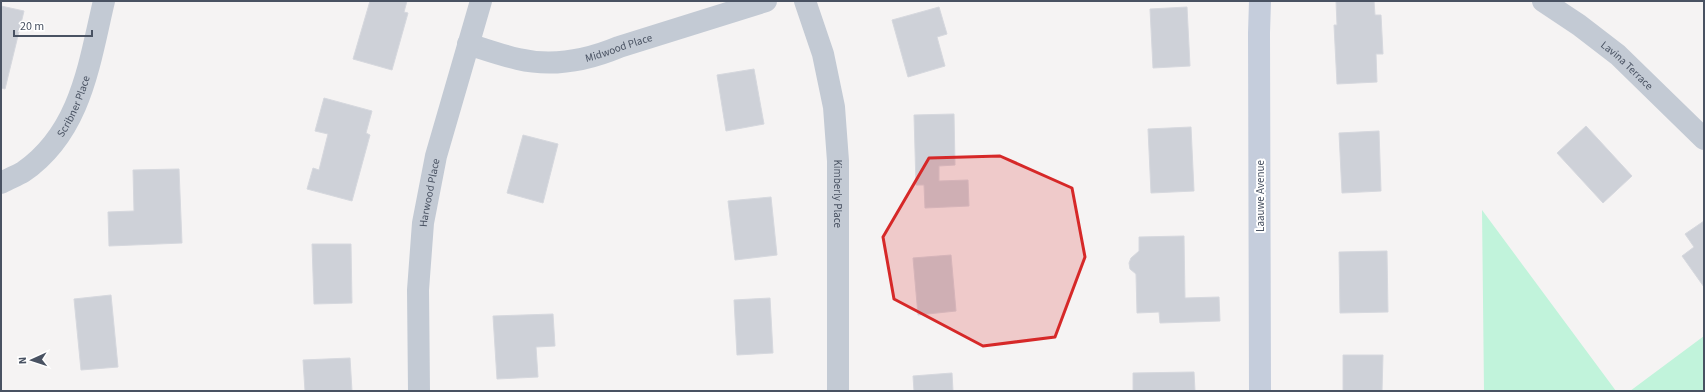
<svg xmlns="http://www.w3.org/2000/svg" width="1705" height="392" viewBox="0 0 1705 392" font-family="'Source Sans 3',sans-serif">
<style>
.green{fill:#c1f3db}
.building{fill:#ced1d8;stroke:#d6d8de}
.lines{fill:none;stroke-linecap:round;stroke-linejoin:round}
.street{stroke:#c3cad4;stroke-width:22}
.secondary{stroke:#c5cddc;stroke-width:22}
.marked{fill:#d62828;fill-opacity:0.2;stroke:#d62828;stroke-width:3;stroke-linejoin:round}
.labels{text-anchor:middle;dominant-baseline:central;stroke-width:4;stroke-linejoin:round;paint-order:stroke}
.street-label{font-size:11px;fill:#495262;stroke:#fff}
</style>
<rect width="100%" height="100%" fill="#f5f3f3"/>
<!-- green -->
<path class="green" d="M1482 210 1616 391H1484Z
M1704 336V391H1630Z"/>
<!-- building -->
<path class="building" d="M370 1H407L404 12 408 13 392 70 353 59Z
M1336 1H1374L1375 15H1381L1383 54H1376L1377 82 1337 84 1334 25H1337Z
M1 6 24 11 5 89 1 88Z
M939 7 947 34 937 37 945 66 908 77 892 20Z
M1187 7 1190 66 1153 68 1150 9Z
M754 69 764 124 726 131 717 75Z
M324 98 372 111 366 133 370 135 352 201 307 189 313 168 319 170 328 134 315 131Z
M954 114 955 165 939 166V181L968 180 969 206 925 208 924 185H916L914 115Z
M1586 126 1632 176 1603 203 1557 153Z
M1191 127 1194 191 1151 193 1148 129Z
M1379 131 1381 191 1342 193 1339 133Z
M523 135 558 144 543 203 507 193Z
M179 169 182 243 109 246 108 212 134 211 133 170Z
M771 197 777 255 735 260 728 201Z
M1704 221V287L1682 256 1694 247 1685 234Z
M1184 236 1185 298 1219 297 1220 321 1160 323 1159 312 1137 313 1136 274 1130 269 1129 263 1131 258 1139 251V237Z
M312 244H351L352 303 314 304Z
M1387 251 1388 312 1340 313 1339 252Z
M951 255 956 311 918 315 913 258Z
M111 295 118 367 81 370 74 299Z
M770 298 773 353 737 355 734 300Z
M553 314 555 346 536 347 538 377 497 379 493 316Z
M1343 355H1383L1382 391H1343Z
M350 358 352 391H305L303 360Z
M1194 372 1195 391H1133V373Z
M952 373 953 391H914L913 376Z"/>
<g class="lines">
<!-- street -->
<g class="street">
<path id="s1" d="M805 1 823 54 834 107 838 161V391"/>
<path id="s2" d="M1543 1 1579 25 1618 55 1704 139"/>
<path id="s3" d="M468 44C484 49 501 55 518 59 552 67 588 60 619 47L766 1"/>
<path id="s4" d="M1 183C8 179 16 176 23 172 81 132 89 64 104 1"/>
<path id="s5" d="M419 391 418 290 423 223 436 156 481 1"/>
</g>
<!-- secondary -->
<path class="secondary" d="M1260 391 1259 33 1260 1"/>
</g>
<!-- marked area -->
<path class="marked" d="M1000 156 1072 188 1085 257 1055 337 983 346 894 299 883 237 929 158Z"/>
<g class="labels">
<!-- street labels -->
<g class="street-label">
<text stroke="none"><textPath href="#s3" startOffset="155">Midwood Place</textPath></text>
<text stroke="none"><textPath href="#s2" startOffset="106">Lavina Terrace</textPath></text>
<text stroke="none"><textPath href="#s4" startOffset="109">Scribner Place</textPath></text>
<text stroke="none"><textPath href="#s5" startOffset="199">Harwood Place</textPath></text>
<text stroke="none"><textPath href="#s1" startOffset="197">Kimberly Place</textPath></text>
<text transform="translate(1260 196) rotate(-90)">Laauwe Avenue</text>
</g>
</g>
<!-- border -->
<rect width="1705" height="392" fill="none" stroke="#495262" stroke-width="4"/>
<!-- north arrow -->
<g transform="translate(32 360) rotate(267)" stroke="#ffffff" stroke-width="3" paint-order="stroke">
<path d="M0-3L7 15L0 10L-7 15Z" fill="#495262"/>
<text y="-6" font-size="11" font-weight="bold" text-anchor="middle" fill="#495262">N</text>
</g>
<!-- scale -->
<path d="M14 30v6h78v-6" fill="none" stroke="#495262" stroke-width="2"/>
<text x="20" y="30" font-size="12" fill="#495262" stroke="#ffffff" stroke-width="3" paint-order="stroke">20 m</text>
</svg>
